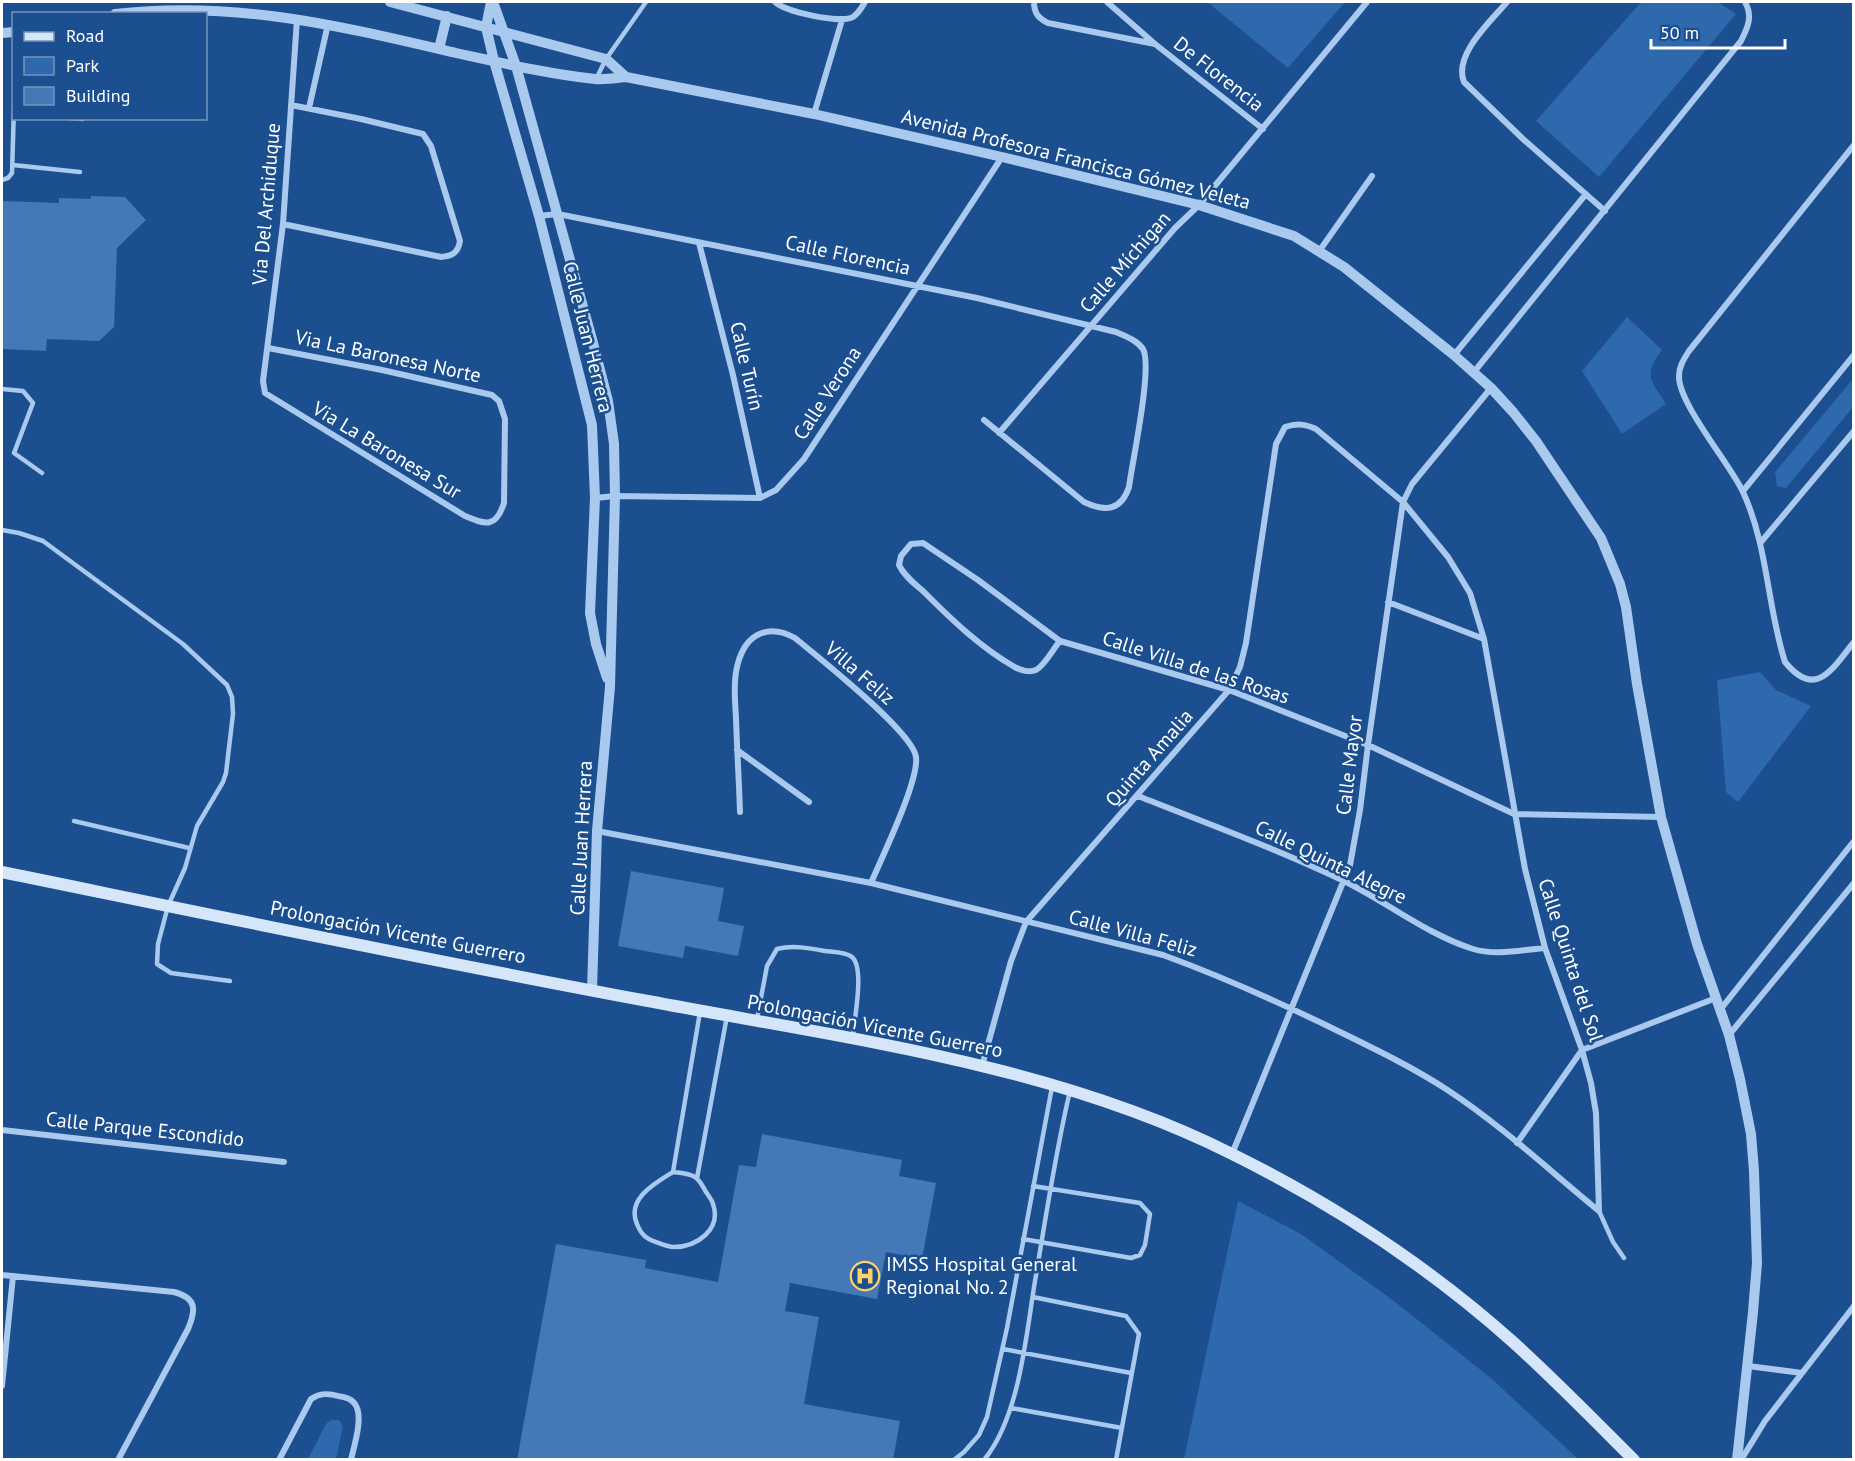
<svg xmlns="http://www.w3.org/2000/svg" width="1855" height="1461" viewBox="0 0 1855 1461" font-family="'PT Sans',sans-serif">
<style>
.green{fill:#2e69ad}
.building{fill:#4478b7}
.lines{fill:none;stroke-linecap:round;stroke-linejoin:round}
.service{stroke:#a9c9ee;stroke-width:4.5}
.minor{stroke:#a9c9ee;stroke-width:6}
.tertiary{stroke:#a9c9ee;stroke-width:10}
.secondary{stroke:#d6e6fa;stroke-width:12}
.labels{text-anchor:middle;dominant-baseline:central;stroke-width:5;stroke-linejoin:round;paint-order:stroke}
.street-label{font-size:20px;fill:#fff;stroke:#1b4f8f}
.poi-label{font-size:20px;fill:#fff;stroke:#1b4f8f;text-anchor:start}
</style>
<rect width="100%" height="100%" fill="#1b4f8f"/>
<!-- green -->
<path class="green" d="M1207 2H1345L1288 68Z
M1641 2H1718L1736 14 1599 177 1536 121Z
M1627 317 1662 350C1643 376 1650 379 1666 404L1622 434 1582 371Z
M1853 379V407L1786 488 1777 486 1775 472Z
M1760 672 1776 690 1811 706 1738 802 1726 792 1717 680Z
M1238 1201 1301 1234 1394 1301 1492 1379 1578 1459H1184Z
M331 1420H339L343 1426 336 1459H308L326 1424Z"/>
<!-- building -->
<path class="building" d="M91 196 125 197 146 220 117 248 114 327 99 341 47 339 46 351 2 349V201L59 203V198L91 199Z
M631 871 724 888 718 921 744 926 738 956 685 946 683 958 618 946Z
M762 1134 902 1160 899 1176 936 1183 922 1259 886 1252 877 1299 790 1283 785 1311 819 1317 804 1404 900 1421 893 1460H517L556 1244 646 1260 645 1268 718 1282 739 1165 756 1167Z"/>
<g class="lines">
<!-- service -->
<path class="service" d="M597 77 606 59 646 2
M68 118 83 119
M13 165 80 172
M2 180 8 178 12 173 14 107
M2 389 23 391 33 403 14 453 42 473
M2 530 19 533 43 541 183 644 227 685 232 697 233 714 226 773 223 782 197 826 185 868 168 906 158 944 157 964 171 973 230 981
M74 821 189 848
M757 1019 767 966 777 949C793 945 809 948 825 951 833 952 846 952 852 957 865 968 854 1020 853 1036
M673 1172C680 1173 688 1173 695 1177 700 1180 703 1187 706 1192 708 1195 712 1200 713 1204 722 1230 696 1247 674 1247 668 1247 661 1244 656 1242 646 1239 641 1234 637 1224 626 1199 655 1183 673 1172Z
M673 1172 700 1012
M697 1178 727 1016
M1599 1211 1613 1242 1624 1258
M1023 1239 1131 1258 1140 1255 1145 1245 1150 1214 1140 1203 1033 1186
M1033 1297 1126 1316 1139 1334 1116 1460
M1003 1349 1131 1373
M1011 1408 1122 1428
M954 1460 964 1452 979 1435 987 1417 1007 1328 1052 1087
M984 1460C1020 1416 1026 1335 1035 1281 1046 1217 1055 1154 1070 1091"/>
<!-- minor -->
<path class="minor" d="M775 2C785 12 841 24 853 17 859 13 862 7 865 2
M1034 2C1034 13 1038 18 1048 23L1155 44 1107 2
M1507 2C1491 21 1453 55 1464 82L1523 139 1605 211
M1155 44 1263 129
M309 108 328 24
M814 114 842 20
M1854 145 1689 351C1684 359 1679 366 1679 376 1678 403 1730 464 1743 492 1768 546 1767 606 1785 662 1816 700 1832 669 1854 642
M539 216 557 214 568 216 977 298 1116 332C1125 336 1137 340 1143 349 1153 367 1132 463 1129 487 1121 511 1105 512 1084 502L984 420
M283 224 441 257C452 256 458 253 460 241L431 146 423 134 361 119 291 105
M699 243 733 375 760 498
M1320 250 1372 176
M268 348 382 370 492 395 499 401 505 419 504 503C496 528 486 525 465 516L265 393 263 381 283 224 297 19
M1454 355 1586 194
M1474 372 1741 41C1748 27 1753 16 1745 2
M999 433 1175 228 1199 205 1367 2
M1743 491 1854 355
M595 498 615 496 760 498 776 490 804 459 1002 157
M1761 542 1854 431
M923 543 978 580 1060 641C1053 649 1045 665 1036 670 1029 673 1019 670 1013 666 980 647 951 619 924 592 915 584 904 576 899 565L901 556 911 544Z
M1388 602 1484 639
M1060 641 1229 690 1368 745 1514 814 1661 817
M737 750 809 802
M1138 796C1206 823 1277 849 1344 881 1387 902 1426 934 1473 949 1496 956 1521 950 1545 948
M740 812C739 781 737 750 736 718 735 700 733 680 738 663 746 634 768 623 795 638 818 657 913 732 916 757 919 781 882 857 871 883
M597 831 871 883 1163 955C1223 977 1281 1003 1338 1031 1375 1049 1412 1067 1446 1089 1501 1125 1549 1170 1599 1211
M1720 1010 1854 841
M1729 1035 1854 883
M982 1066 1011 961 1026 922 1229 690 1240 667 1246 643 1276 444 1285 427C1297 423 1305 424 1316 429L1403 502 1448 557 1470 593 1484 639 1525 869 1545 948 1582 1050 1591 1083 1596 1113 1599 1211
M2 1130 284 1162
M1517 1143 1582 1050 1716 998
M1232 1154 1350 865 1360 810 1368 745 1403 502 1412 484 1491 388
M2 1275 174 1292C197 1298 196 1310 188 1329L118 1460
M1748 1366 1802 1373
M2 1386 13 1276
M279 1460 311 1399C320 1393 328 1393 338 1396 344 1397 351 1398 355 1404 364 1416 354 1446 351 1460
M1741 1460 1765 1421 1854 1306"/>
<!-- tertiary -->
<path class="tertiary" d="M390 2 606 59 626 77
M491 2 486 27 494 61 539 216 592 425 595 498 590 613 596 644 607 678
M493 2 516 66 592 339 608 401 614 444 615 496 610 687 597 831 592 990
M115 14C235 0 340 26 456 53 502 63 548 74 595 79 605 80 616 78 626 77L814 114 1002 157 1199 205 1294 236 1344 267 1454 355 1491 388 1513 412 1536 441 1601 538 1620 584 1626 607 1637 684 1661 817 1697 944 1729 1035 1740 1079 1751 1134 1754 1171 1757 1263 1753 1312 1737 1460
M2 33 14 32
M439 49 447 16"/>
<!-- secondary -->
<path class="secondary" d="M2 872C217 916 432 961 648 1001 843 1038 1054 1064 1232 1154 1333 1204 1429 1267 1513 1342 1555 1380 1594 1420 1634 1460"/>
</g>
<!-- icons -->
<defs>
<g id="hospital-ring" transform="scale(1.5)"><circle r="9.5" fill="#1b4f8f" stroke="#ffd166" stroke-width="1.5"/><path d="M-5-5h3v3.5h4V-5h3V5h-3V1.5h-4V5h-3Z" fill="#ffd166"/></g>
</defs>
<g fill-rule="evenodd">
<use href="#hospital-ring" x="865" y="1276"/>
</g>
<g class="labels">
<!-- street labels -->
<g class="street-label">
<text transform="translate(1219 74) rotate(38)">De Florencia</text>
<text transform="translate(1076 159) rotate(14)">Avenida Profesora Francisca Gómez Veleta</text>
<text transform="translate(266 204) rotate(-85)">Via Del Archiduque</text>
<text transform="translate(848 255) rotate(12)">Calle Florencia</text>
<text transform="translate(1125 262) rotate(-49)">Calle Míchigan</text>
<text transform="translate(588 337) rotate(76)">Calle Juan Herrera</text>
<text transform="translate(388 356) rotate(12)">Via La Baronesa Norte</text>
<text transform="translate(747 366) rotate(77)">Calle Turín</text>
<text transform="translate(827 393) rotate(-57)">Calle Verona</text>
<text transform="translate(387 450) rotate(31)">Via La Baronesa Sur</text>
<text transform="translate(1196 667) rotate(18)">Calle Villa de las Rosas</text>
<text transform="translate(860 673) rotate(41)">Villa Feliz</text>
<text transform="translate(1149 758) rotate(-49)">Quinta Amalia</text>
<text transform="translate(1349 765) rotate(-83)">Calle Mayor</text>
<text transform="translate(581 838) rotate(-87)">Calle Juan Herrera</text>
<text transform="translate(1331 862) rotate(26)">Calle Quinta Alegre</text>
<text transform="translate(398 932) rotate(11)">Prolongación Vicente Guerrero</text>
<text transform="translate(1133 933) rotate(15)">Calle Villa Feliz</text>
<text transform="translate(1571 960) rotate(72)">Calle Quinta del Sol</text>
<text transform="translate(875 1026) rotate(11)">Prolongación Vicente Guerrero</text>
<text transform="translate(145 1129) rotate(6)">Calle Parque Escondido</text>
</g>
<!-- poi labels -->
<g class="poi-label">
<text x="886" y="1264">IMSS Hospital General<tspan x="886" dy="23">Regional No. 2</tspan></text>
</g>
</g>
<!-- border -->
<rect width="1855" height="1461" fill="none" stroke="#ffffff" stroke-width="6"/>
<!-- legend -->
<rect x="12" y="12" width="195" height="108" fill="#1b4f8f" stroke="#7695bc" stroke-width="1.5"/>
<rect x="24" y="32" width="30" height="9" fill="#d6e6fa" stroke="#7695bc" stroke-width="1.5"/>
<text x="66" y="42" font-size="18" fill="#ffffff">Road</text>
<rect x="24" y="57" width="30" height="18" fill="#2e69ad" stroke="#7695bc" stroke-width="1.5"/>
<text x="66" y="72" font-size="18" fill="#ffffff">Park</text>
<rect x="24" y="87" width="30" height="18" fill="#4478b7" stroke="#7695bc" stroke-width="1.5"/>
<text x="66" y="102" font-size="18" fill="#ffffff">Building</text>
<!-- scale -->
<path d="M1651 39v9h134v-9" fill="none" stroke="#ffffff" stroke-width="3"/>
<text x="1660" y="39" font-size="18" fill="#ffffff" stroke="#1b4f8f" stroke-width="4.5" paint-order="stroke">50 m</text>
</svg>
